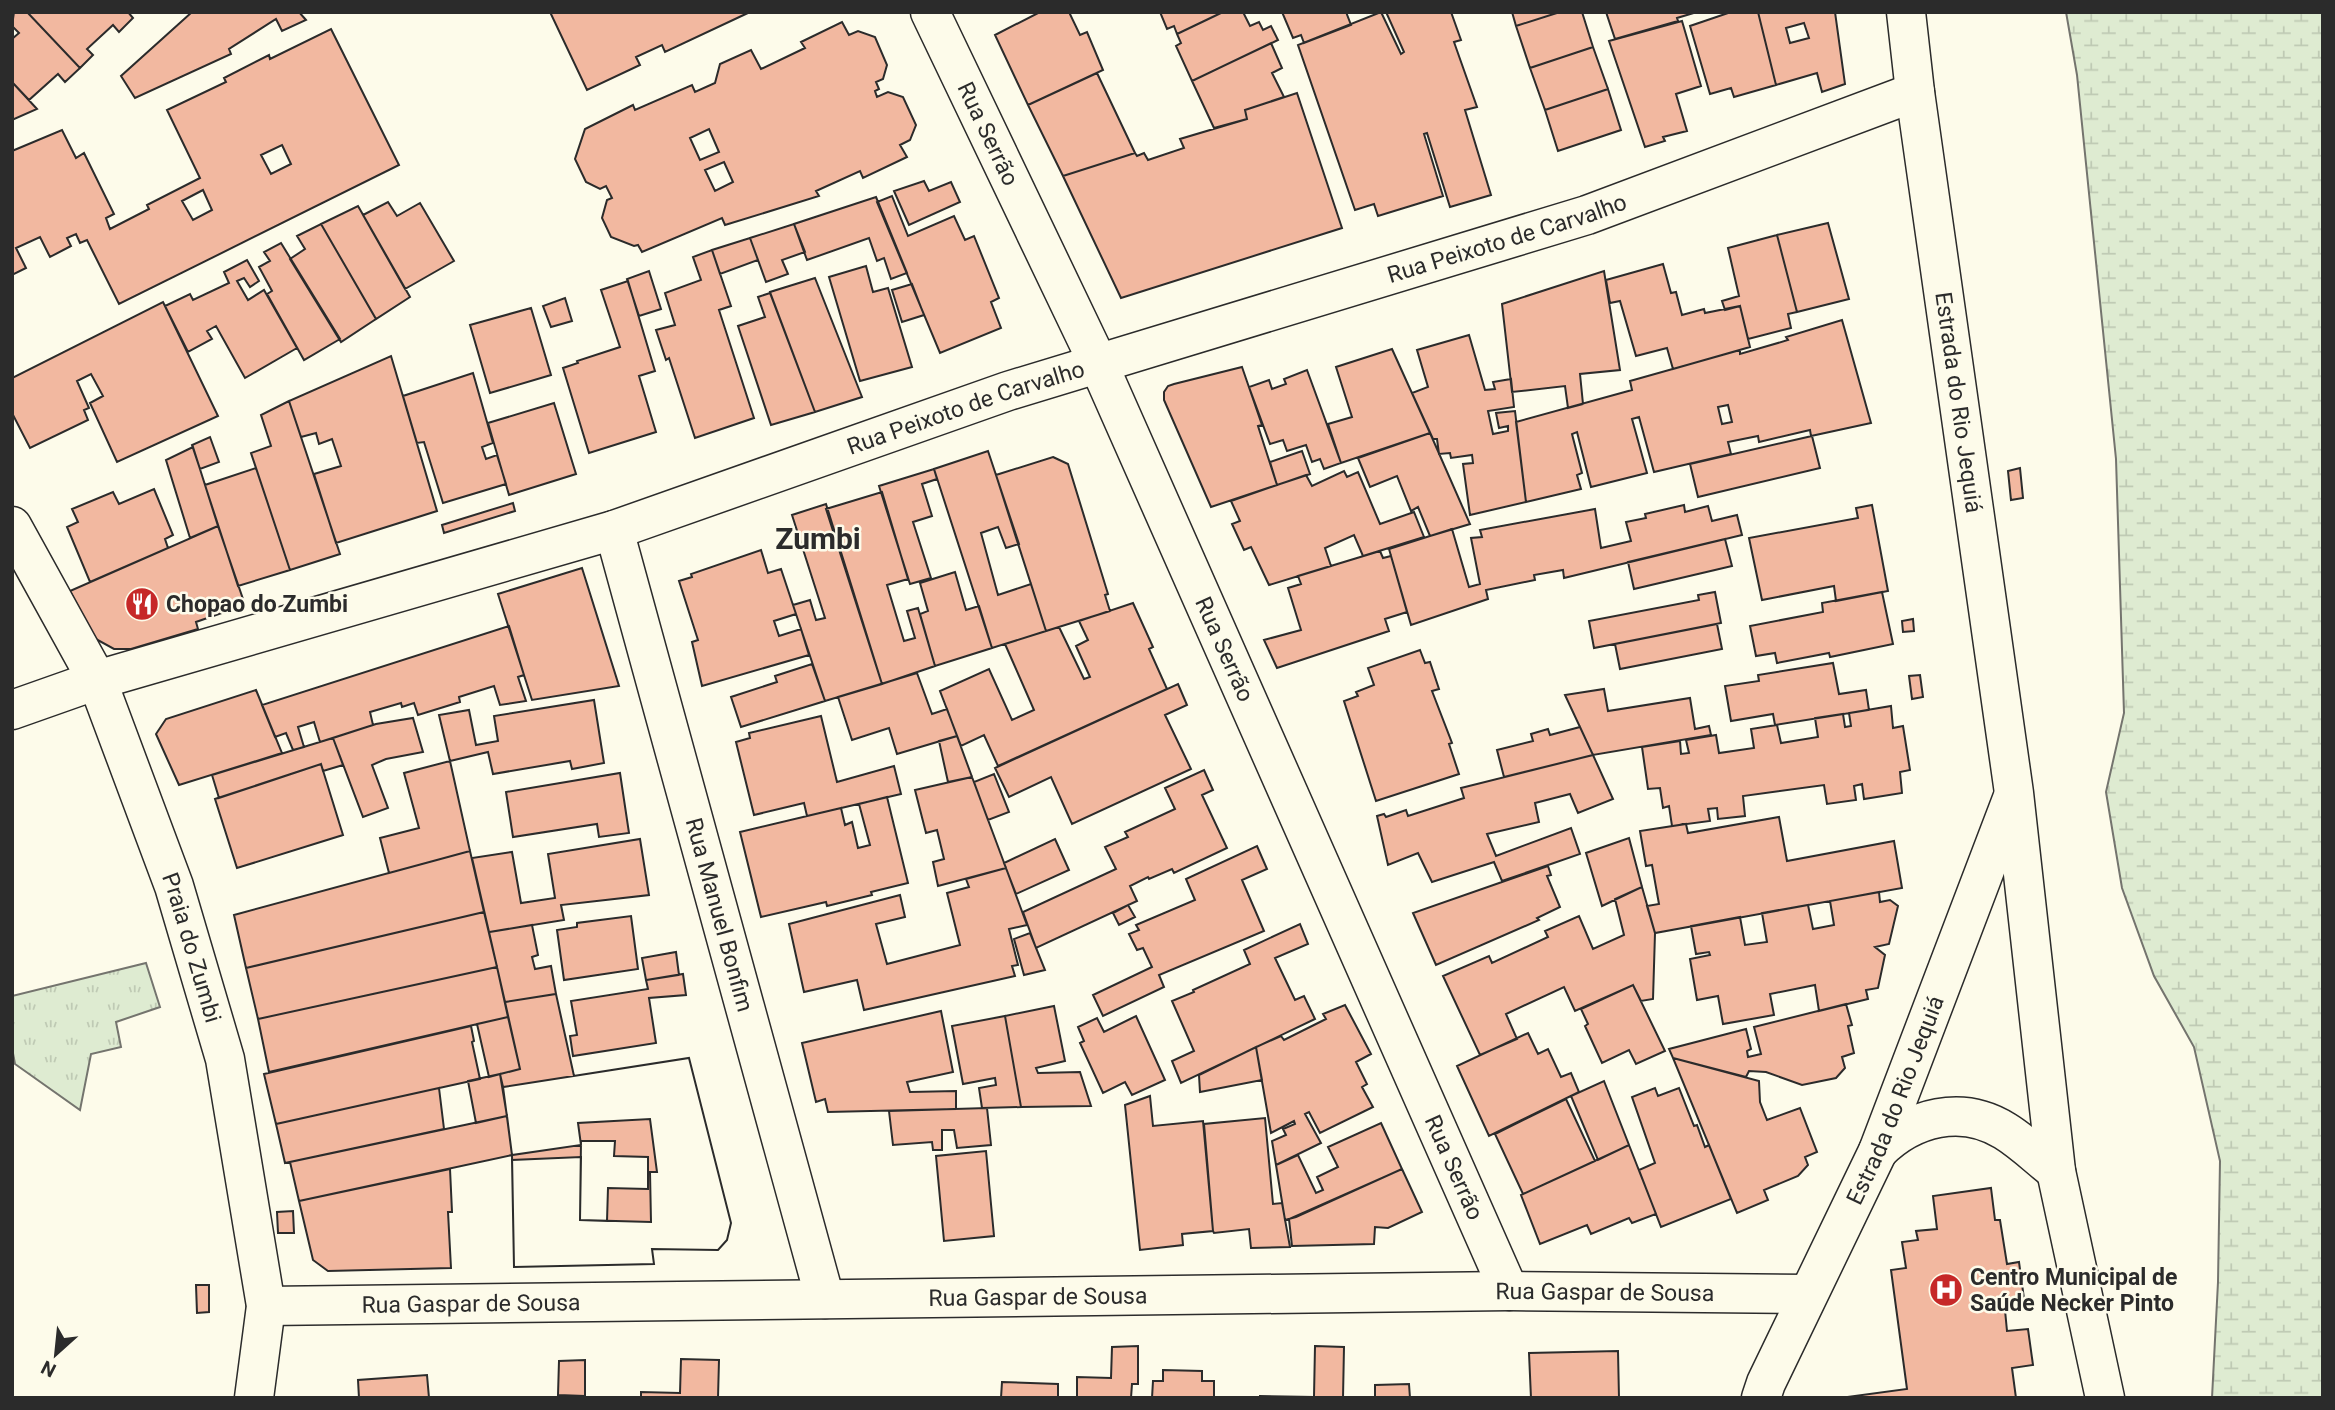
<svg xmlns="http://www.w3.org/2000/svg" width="2335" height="1410" viewBox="0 0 2335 1410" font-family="Roboto,sans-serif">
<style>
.grass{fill:url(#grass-tufts);stroke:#74746e;stroke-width:2}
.wetland{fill:url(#wetland-marsh);stroke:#74746e;stroke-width:2}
.building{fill:#f2b8a0;stroke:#2b2b2b;stroke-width:2;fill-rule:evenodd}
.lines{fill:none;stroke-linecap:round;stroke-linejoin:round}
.minor-casing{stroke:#2b2b2b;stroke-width:41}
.major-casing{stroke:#2b2b2b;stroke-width:41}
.minor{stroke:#fdfbea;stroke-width:38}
.major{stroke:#fdfbea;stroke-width:38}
.labels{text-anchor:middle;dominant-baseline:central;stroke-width:5;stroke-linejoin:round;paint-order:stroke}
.street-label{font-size:23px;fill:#2b2b2b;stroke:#fdfbea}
.poi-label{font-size:23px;font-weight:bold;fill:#2b2b2b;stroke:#fdfbea;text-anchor:start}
.district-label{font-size:30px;font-weight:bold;fill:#2b2b2b;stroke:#fdfbea}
</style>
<defs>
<pattern id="grass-tufts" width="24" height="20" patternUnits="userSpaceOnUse" patternTransform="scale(1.75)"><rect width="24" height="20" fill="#deebd1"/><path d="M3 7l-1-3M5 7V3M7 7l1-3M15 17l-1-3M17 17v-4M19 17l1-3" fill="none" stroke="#bfcab4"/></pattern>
<pattern id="wetland-marsh" width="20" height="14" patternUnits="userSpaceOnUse" patternTransform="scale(1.75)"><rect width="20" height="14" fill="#deebd1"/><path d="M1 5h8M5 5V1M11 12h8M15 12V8" fill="none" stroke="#bfcab4"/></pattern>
</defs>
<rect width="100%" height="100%" fill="#fdfbea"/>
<!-- grass -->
<path class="grass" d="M146 963 160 1007 116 1022 121 1047 91 1054 80 1110 15 1064 12 1048V996Z"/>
<!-- wetland -->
<path class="wetland" d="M2066 12H2323V1398H2212L2218 1282 2220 1161 2194 1047 2154 976 2122 888 2106 792 2124 713 2116 459 2077 75Z"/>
<!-- building -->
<path class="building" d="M14 12H27L80 68 65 82 58 74 29 100 12 82V39L19 33 12 26Z
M27 12H128L133 18 119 32 113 25 87 49 93 55 80 68Z
M192 12H299L306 20 282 31 276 19 229 49 231 54 135 98 121 76Z
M550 12H750L665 52 662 45 636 57 640 65 587 90Z
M1040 12H1069L1080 35 1087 32 1103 70 1028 105 995 35Z
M1160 12H1223L1177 34 1174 26 1167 29Z
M1223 12H1243L1250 26 1259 22 1263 30 1271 26 1278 40 1192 81 1176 46 1181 43 1177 34Z
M1282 12H1346L1351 25 1304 43 1301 35 1293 38Z
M1381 12 1401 54 1404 52 1386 12H1451L1461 40 1454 42 1477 107 1465 110 1491 195 1450 207 1427 133 1424 134 1443 196 1378 216 1374 204 1355 210 1298 45Z
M1512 12H1560L1516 26Z
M1560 12H1582L1593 47 1530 68 1516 26Z
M1606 12H1697L1677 18 1678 21 1615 39Z
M1731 12H1758L1776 85 1734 97 1731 88 1710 94 1690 26Z
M1758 12H1835L1845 84 1822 92 1817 73 1776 85ZM1804 23 1809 38 1790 43 1786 28Z
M1682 21 1701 86 1676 94 1687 131 1663 137 1665 141 1645 147 1609 41Z
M842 22 849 35 858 31 875 37 887 65 883 79 876 82 879 89 875 91 877 97 888 92 903 97 916 125 910 140 900 145 907 157 863 178 860 171 816 191 819 196 725 225 722 218 642 252 638 245 634 246 611 237 602 218 607 200 612 198 606 186 600 189 586 182 575 159 585 129 633 105 635 110 692 85 695 92 715 83 720 64 751 50 761 69 805 48 801 42ZM709 129 719 152 700 160 690 138ZM724 162 733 182 715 191 705 170Z
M331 29 399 165 119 304 87 240 80 243 76 234 67 238 71 246 50 257 40 237 16 248 26 268 12 275V151L62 130 76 158 84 153 114 214 106 218 110 229 149 209 147 205 200 178 167 110 226 82 224 78 269 55 270 59ZM282 145 291 164 271 174 261 155ZM203 190 212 210 193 220 182 201Z
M1271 43 1282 68 1272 73 1284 97 1245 110 1247 119 1214 128 1192 81Z
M1593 47 1608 89 1545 110 1530 68Z
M1097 73 1135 153 1063 176 1028 105Z
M12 82 37 109 12 120Z
M1608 89 1621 130 1558 151 1545 110Z
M1297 93 1342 228 1121 298 1063 176 1135 153 1137 156 1144 153 1148 160 1184 148 1180 139 1247 119 1245 110Z
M924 181 929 191 951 182 960 202 909 225 894 191Z
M892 196 908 236 954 216 965 240 974 236 999 298 991 302 1001 328 940 353 877 202Z
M876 197 907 273 891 279 884 258 877 261 869 238 807 260 794 224Z
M388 202 397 216 420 203 454 261 405 289 363 215Z
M358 206 410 297 376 319 321 224Z
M1828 223 1849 299 1797 312 1777 235Z
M321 224 376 319 341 342 290 259 305 249 297 236Z
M794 224 805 252 782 260 788 274 766 282 750 238Z
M1777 235 1797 312 1788 314 1791 328 1748 339 1740 306 1725 310 1722 301 1739 296 1728 248Z
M750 238 758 260 720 274 712 250Z
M281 243 340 339 304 360 267 294 272 291 259 267 270 261 264 252Z
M712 250 731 306 719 310 754 418 695 438 669 358 666 360 656 330 675 325 665 293 701 280 693 257Z
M247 260 259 281 250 287 244 278 237 281 248 300 264 290 297 348 245 378 216 326 207 331 212 339 188 352 165 306 190 294 193 300 229 283 224 272Z
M1663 264 1671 293 1676 292 1682 315 1704 309 1705 313 1740 306 1750 347 1673 369 1667 348 1636 356 1620 301 1610 303 1606 280Z
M866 266 873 292 888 288 912 367 860 381 829 277Z
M649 271 661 309 639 316 627 279Z
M1604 271 1620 370 1580 374 1583 404 1568 408 1565 386 1512 392 1502 304Z
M815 278 862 397 815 412 770 292Z
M628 281 655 371 639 376 656 432 589 453 563 368 578 363 577 361 620 347 601 290Z
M912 284 924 315 902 322 892 290Z
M770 293 815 412 771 425 738 326 765 317 758 297Z
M565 298 572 321 551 327 543 306Z
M163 302 218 416 117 462 90 403 103 396 91 374 77 381 89 408 84 410 88 420 30 448 12 413V378Z
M531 308 551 375 490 393 470 325Z
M1842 320 1871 423 1811 436 1810 430 1759 442 1758 436 1728 442 1731 454 1654 472 1639 417 1632 419 1647 473 1591 487 1577 432 1572 434 1582 473 1577 475 1581 489 1526 502 1516 422 1632 390 1630 381 1740 350V354L1788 340 1786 337ZM1728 405 1732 422 1722 424 1718 407Z
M1469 335 1485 390 1495 389 1493 382 1511 379 1514 407 1488 411 1493 434 1508 431V426L1499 428 1496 413 1515 411 1526 502 1470 515 1463 464 1473 463 1472 455 1451 458 1450 453 1439 454 1437 439H1433L1412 393 1428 387 1417 350Z
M1392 349 1430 433 1341 463 1328 424 1352 417 1336 367Z
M391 356 437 511 336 543 314 474 341 466 332 439 319 444 316 433 301 437 289 401Z
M1242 367 1262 425 1258 426 1277 485 1211 507 1164 400V392L1168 386 1174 384Z
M1307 370 1341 463 1324 469 1320 459 1312 462 1306 445 1287 451 1283 440 1270 444 1249 387 1269 380 1272 389 1286 384 1284 379Z
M473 373 493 443 482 447 486 459 497 455 506 484 443 503 424 442 417 443 403 396Z
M289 401 340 554 290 570 251 453 271 446 261 415Z
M554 403 576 474 509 495 488 423Z
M1430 433 1470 524 1430 536 1418 507 1411 511 1397 476 1370 487 1358 458Z
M1812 436 1820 468 1698 497 1690 464Z
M210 437 219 462 200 469 192 445Z
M193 447 218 526 190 538 166 460Z
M988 451 1019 544 1006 548 998 527 981 533 998 595 1031 584 1046 631 992 648 934 469Z
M1302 451 1310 474 1277 485 1270 462Z
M1053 457 1068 464 1108 594 1105 595 1110 611 1046 631 996 475Z
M256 468 290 570 238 586 205 485Z
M2020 468 2023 498 2011 500 2008 471Z
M934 469 937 479 922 484 932 516 913 522 931 578 910 584 879 486Z
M1344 471 1347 477 1358 472 1380 524 1414 512 1424 537 1363 556 1354 535 1325 548 1331 566 1269 585 1251 547 1244 550 1232 524 1240 521 1231 501 1306 475 1312 486Z
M154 489 173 535 165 539 168 548 90 582 67 527 78 522 72 509 113 492 119 504Z
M882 492 908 579 887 585 904 641 915 638 907 611 918 608 935 666 882 684 826 509Z
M513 503 515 511 444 533 442 525Z
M826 504 882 684 825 701 793 605 810 600 816 620 825 618 792 515Z
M1684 505 1685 512 1708 506 1712 521 1737 515 1742 535 1564 578 1563 570 1534 575 1535 580 1486 590 1488 599 1411 625 1389 549 1452 529 1469 587 1480 584 1471 538 1482 537 1480 530 1595 509 1601 548 1631 541 1626 522 1646 518 1645 514Z
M1872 505 1888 591 1836 601 1834 586 1762 600 1749 538 1858 518 1856 508Z
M218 526 245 605 196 622 198 629 131 649H114L94 638 70 591Z
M1725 539 1732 566 1634 589 1628 562Z
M761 550 768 573 781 569 796 614 774 621 779 636 801 629 809 655 702 686 692 642 698 640 679 581 692 577 691 574Z
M1380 551 1383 558 1391 556 1407 612 1385 619 1389 631 1277 668 1264 640 1301 630 1288 588 1301 584 1298 576Z
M582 568 619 686 532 700 498 594Z
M955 572 966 610 979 606 992 648 935 666 920 614 928 611 920 583Z
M1715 592 1721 623 1594 648 1589 621 1699 600 1698 595Z
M1882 592 1893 644 1830 657 1829 653 1777 663 1775 653 1756 656 1750 626 1823 612 1822 603Z
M1133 603 1153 647 1149 649 1167 689 998 766 984 735 961 746 940 691 989 669 1012 720 1034 710 1005 644 1059 627 1084 679 1090 677 1076 646 1088 640 1079 621Z
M1913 619 1914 631 1903 632 1902 621Z
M1717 624 1722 649 1620 669 1615 644Z
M509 626 524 675 518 677 526 701 500 705 494 686 459 697 460 702 418 715 414 703 402 707 401 703 370 712 373 725 320 742 314 722 298 727 304 747 293 750 286 733 275 737 262 705Z
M1420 650 1425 663 1430 662 1439 689 1432 691 1452 743 1449 744 1459 774 1376 801 1344 701 1358 696 1356 692 1374 685 1368 668Z
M1833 663 1839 694 1866 690 1869 710 1775 725 1773 714 1731 721 1725 686 1759 681 1758 675Z
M812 664 825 701 741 727 731 697 777 682 775 676Z
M917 673 932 714 947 709 957 736 897 754 889 728 852 740 838 697Z
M1920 675 1923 697 1912 699 1909 676Z
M1178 684 1187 705 1165 715 1191 769 1072 824 1051 777 1009 797 995 768Z
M1604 689 1608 711 1690 698 1695 729 1709 726 1711 735 1593 755 1565 695Z
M256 690 282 753 179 785 156 734 166 719Z
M594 700 604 763 572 769 570 761 493 774 488 752 450 761 439 715 469 710 476 745 498 741 494 716Z
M1891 706 1893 728 1903 726 1910 770 1900 772 1902 793 1864 799 1862 784 1854 786 1856 800 1827 804 1824 785 1743 796 1745 816 1718 819 1717 808 1708 809 1710 821 1672 826 1669 806 1663 808 1660 788 1648 789 1642 747 1680 741 1681 754 1689 753 1686 740 1716 735 1719 753 1754 748 1751 729 1777 725 1781 743 1818 737 1815 718 1843 714 1845 727 1851 726 1849 713Z
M821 716 837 782 894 766 901 794 807 816 804 803 754 815 736 742 750 738 749 733Z
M413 718 423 752 386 759 372 765 388 808 363 817 333 738 376 724Z
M1580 727 1593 755 1504 777 1497 750 1533 741 1531 734 1548 729 1550 735Z
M957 736 972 777 948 782 939 741Z
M333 738 343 765 323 771 321 764 219 798 212 775Z
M1593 755 1613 799 1578 813 1570 794 1535 803 1539 822 1487 834 1496 856 1571 828 1580 854 1502 881 1494 862 1432 882 1418 853 1388 865 1377 816 1384 814 1386 817 1406 810 1408 816 1464 798 1461 788Z
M450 761 470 851 389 873 380 838 419 828 404 773Z
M321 764 343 835 237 868 215 799Z
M1204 770 1213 790 1202 795 1227 848 1174 873 1172 869 1149 879 1148 877 1130 886 1137 901 1036 948 1023 912 1116 869 1105 847 1128 837 1125 832 1175 809 1165 788Z
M620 773 629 833 599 837 597 824 513 837 506 792Z
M994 774 1009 812 988 820 974 782Z
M972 777 1006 868 938 886 933 862 944 859 937 830 926 833 915 790Z
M887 797 908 883 871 892 872 895 827 906 826 902 761 917 740 832 841 808 845 825 852 822 858 848 870 845 859 804Z
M1779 817 1787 861 1894 841 1902 888 1655 933 1647 906 1659 904 1652 865 1646 866 1640 831 1686 824 1688 833Z
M1629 838 1642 887 1602 906 1586 853Z
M640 839 649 895 561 905 564 920 489 932 472 858 512 852 521 903 555 898 548 854Z
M1055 839 1069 870 1016 894 1004 863Z
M1257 846 1267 869 1242 880 1264 931 1159 975 1164 987 1103 1016 1093 995 1152 967 1143 948 1137 950 1129 934 1139 930 1136 925 1195 900 1186 879Z
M470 851 484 912 246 968 234 915Z
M1548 866 1551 875 1547 876 1560 907 1537 918 1539 920 1436 965 1413 913Z
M1006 868 1027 925 1009 929 1018 965 1012 966 1015 976 864 1010 857 980 804 992 789 924 900 895 905 917 876 924 887 964 960 945 947 893 969 887 966 879Z
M1642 887 1655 933 1653 999 1641 1001 1633 985 1575 1011 1564 987 1506 1014 1517 1039 1480 1055 1443 976 1489 956 1492 963 1548 937 1545 931 1579 916 1593 949 1624 935 1615 899Z
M1879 892 1880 902 1890 900 1898 906 1889 944 1875 947 1885 955 1878 988 1866 990 1868 999 1819 1011 1815 985 1770 994 1774 1015 1723 1024 1718 996 1697 1000 1690 959 1710 955 1709 952 1696 954 1691 926 1740 917 1745 945 1767 942 1762 913 1808 905 1813 929 1834 925 1830 901Z
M1128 905 1135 917 1119 925 1113 913Z
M484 912 497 967 258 1019 246 968Z
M631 916 638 969 564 980 557 930 577 927V923Z
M1300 924 1308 944 1275 958 1295 1000 1304 996 1315 1019 1181 1083 1172 1061 1194 1051 1172 1001 1194 992 1193 990 1250 964 1244 950Z
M532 925 538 955 532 957 535 969 551 966 556 994 505 1002 489 932Z
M1030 933 1045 970 1024 975 1014 939Z
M676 952 679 975 646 980 642 958Z
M497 967 508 1017 269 1072 258 1019Z
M683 974 686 995 649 998 656 1043 573 1056 570 1036 577 1035 571 1001 648 989 646 980Z
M1633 985 1665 1051 1636 1064 1629 1050 1602 1063 1585 1026 1588 1024 1581 1009Z
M556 994 574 1076 503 1087 500 1074 520 1069 505 1002Z
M1846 1004 1852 1025 1848 1026 1854 1053 1842 1057 1845 1068 1836 1078 1802 1085 1766 1072 1749 1071 1746 1077 1673 1058 1669 1049 1746 1029 1751 1049 1747 1051 1748 1057 1761 1054 1754 1027Z
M1345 1005 1371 1054 1356 1062 1367 1084 1362 1087 1373 1107 1320 1133 1309 1112 1305 1114 1321 1143 1276 1165 1272 1141 1286 1135 1283 1129 1295 1124 1294 1121 1271 1133 1256 1047 1281 1036 1284 1040 1326 1019 1323 1014Z
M1054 1006 1065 1061 1036 1068 1038 1073 1080 1072 1091 1106 1021 1107 1005 1016Z
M941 1011 953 1072 907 1082 910 1092 956 1091V1109L828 1112 825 1099 816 1102 802 1043Z
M1005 1016 1021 1107 982 1108 979 1088 996 1085 995 1078 963 1084 952 1026Z
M1136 1016 1165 1080 1132 1095 1125 1082 1103 1093 1080 1043 1084 1041 1078 1027 1097 1018 1104 1032Z
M508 1017 520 1069 489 1077 477 1024Z
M471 1026 474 1041 472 1042 480 1079 276 1124 264 1074Z
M1528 1033 1538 1054 1548 1049 1561 1077 1571 1073 1579 1092 1489 1136 1457 1066Z
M1256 1047 1262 1080 1200 1092 1199 1075Z
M689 1058 731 1223 727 1240 718 1250 652 1249 654 1264 514 1267 512 1155 503 1087ZM581 1141H615L614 1156 648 1157V1189L608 1188 607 1221 580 1220Z
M689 1058 731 1223 727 1240 718 1250 652 1249 654 1264 514 1267 512 1160 581 1157 580 1220 651 1222 650 1172H657L650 1119 578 1123 581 1145 512 1155 503 1087Z
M1673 1058 1759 1081 1760 1102 1767 1120 1800 1108 1817 1152 1805 1157 1808 1165 1798 1176 1764 1190 1768 1200 1737 1213Z
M500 1074 507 1116 476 1123 468 1081Z
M1604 1081 1629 1145 1598 1160 1571 1096Z
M439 1088 444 1129 285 1163 276 1124Z
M1655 1088 1658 1096 1679 1088 1694 1126 1697 1125 1705 1147 1709 1145 1731 1199 1661 1227 1639 1170 1655 1163 1632 1097Z
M1150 1096 1153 1126 1203 1121 1213 1231 1182 1234 1183 1245 1140 1250 1125 1105Z
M1566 1099 1595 1161 1523 1194 1495 1134Z
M987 1108 991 1145 957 1148 954 1130H942V1150H933L932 1142 893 1145 889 1111Z
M507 1116 512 1155 299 1201 290 1162Z
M1265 1118 1273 1204 1282 1203 1290 1247 1251 1248 1249 1229 1214 1233 1213 1231 1204 1124Z
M1381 1123 1402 1169 1296 1217 1285 1220 1276 1165 1298 1155 1316 1193 1323 1190 1317 1177 1338 1167 1328 1147Z
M1629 1145 1656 1214 1632 1223 1629 1218 1591 1234 1587 1225 1540 1244 1521 1195Z
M986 1151 994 1236 944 1241 936 1156Z
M450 1169 452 1212H448L451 1268 328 1271 313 1260 299 1201Z
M1402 1169 1422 1212 1388 1228 1375 1227 1374 1244 1292 1246 1289 1219Z
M1991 1188 1995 1220H2000L2007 1264 2019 1262 2025 1306 2005 1310 2007 1331 2028 1329 2033 1365 2012 1368 2016 1398H1840L1907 1389 1891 1270 1906 1268 1902 1242 1918 1240 1916 1231 1937 1229 1933 1196Z
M293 1211 294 1233H278L277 1212Z
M196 1285H209V1312L197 1313Z
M1138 1346V1384H1132L1131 1398H1077V1377L1111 1378 1112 1347Z
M1315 1346 1344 1347 1343 1398H1260V1396L1314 1397Z
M1618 1351 1619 1398H1531L1529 1353Z
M681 1359 719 1360 718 1398H641V1392L680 1393Z
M585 1360V1396L558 1395 559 1361Z
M1163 1370 1202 1371V1381H1214V1398H1152L1153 1381H1163Z
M427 1375 429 1398H359L358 1380Z
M1002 1382 1058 1384V1398H1001Z
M1409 1384 1410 1398H1375V1385Z"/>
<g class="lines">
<!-- minor casing -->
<g class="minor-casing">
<g id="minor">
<path id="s1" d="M930 12 1098 363 1509 1291"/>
<path id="s2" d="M614 530 825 1299"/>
<path id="s3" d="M12 710 97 680 614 530 1008 391 1587 215 1915 92"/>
<path id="s4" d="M266 1306 1509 1291 1808 1294"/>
</g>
</g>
<!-- major casing -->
<g class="major-casing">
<g id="major">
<path id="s5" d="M1906 12 1915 92 2014 793 2056 1171 2105 1398"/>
<path id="s6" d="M12 526 97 680 174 886 225 1059 266 1306 254 1398"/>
<path d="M1878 1151C1912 1117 1962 1104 2005 1131 2023 1142 2039 1158 2056 1171"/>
<path id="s7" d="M1761 1398 1766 1383 1878 1151 2012 799"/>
</g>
</g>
<!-- minor -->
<use href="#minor" class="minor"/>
<!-- major -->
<use href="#major" class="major"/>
</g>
<!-- icons -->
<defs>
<g id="restaurant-disc" transform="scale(1.75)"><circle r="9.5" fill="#c62828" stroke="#fdfbea"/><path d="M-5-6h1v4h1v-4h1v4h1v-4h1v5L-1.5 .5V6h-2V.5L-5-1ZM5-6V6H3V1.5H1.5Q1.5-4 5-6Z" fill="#fff"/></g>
<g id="hospital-disc" transform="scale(1.75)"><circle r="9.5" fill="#c62828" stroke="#fdfbea"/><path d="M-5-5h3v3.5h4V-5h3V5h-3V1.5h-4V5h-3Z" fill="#fff"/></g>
</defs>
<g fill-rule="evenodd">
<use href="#restaurant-disc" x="142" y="604"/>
<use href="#hospital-disc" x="1946" y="1290"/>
</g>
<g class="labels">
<!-- street labels -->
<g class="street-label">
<text stroke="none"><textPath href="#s1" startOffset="135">Rua Serrão</textPath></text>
<text stroke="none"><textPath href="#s3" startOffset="1568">Rua Peixoto de Carvalho</textPath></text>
<text stroke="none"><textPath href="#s5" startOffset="394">Estrada do Rio Jequiá</textPath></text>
<text stroke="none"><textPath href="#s3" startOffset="1001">Rua Peixoto de Carvalho</textPath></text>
<text stroke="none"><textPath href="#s1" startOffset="702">Rua Serrão</textPath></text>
<text stroke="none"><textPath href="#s2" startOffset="399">Rua Manuel Bonfim</textPath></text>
<text stroke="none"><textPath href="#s6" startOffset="460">Praia do Zumbi</textPath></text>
<text stroke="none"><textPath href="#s7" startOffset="327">Estrada do Rio Jequiá</textPath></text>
<text stroke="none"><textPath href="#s1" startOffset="1269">Rua Serrão</textPath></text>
<text stroke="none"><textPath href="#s4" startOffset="1339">Rua Gaspar de Sousa</textPath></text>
<text stroke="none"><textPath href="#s4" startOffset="772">Rua Gaspar de Sousa</textPath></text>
<text stroke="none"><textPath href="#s4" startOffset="205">Rua Gaspar de Sousa</textPath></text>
</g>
<!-- poi labels -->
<g class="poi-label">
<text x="166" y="604">Chopao do Zumbi</text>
<text x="1970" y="1277">Centro Municipal de<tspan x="1970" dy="26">Saúde Necker Pinto</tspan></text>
</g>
<!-- district labels -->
<g class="district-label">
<text x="818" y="538">Zumbi</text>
</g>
</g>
<!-- border -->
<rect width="2335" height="1410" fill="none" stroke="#2b2b2b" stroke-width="28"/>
<!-- north arrow -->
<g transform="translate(56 1354) rotate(207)" stroke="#fdfbea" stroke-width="5" paint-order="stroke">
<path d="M0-5L12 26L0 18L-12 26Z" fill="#2b2b2b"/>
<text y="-10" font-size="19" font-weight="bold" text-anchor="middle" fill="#2b2b2b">N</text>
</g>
</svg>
